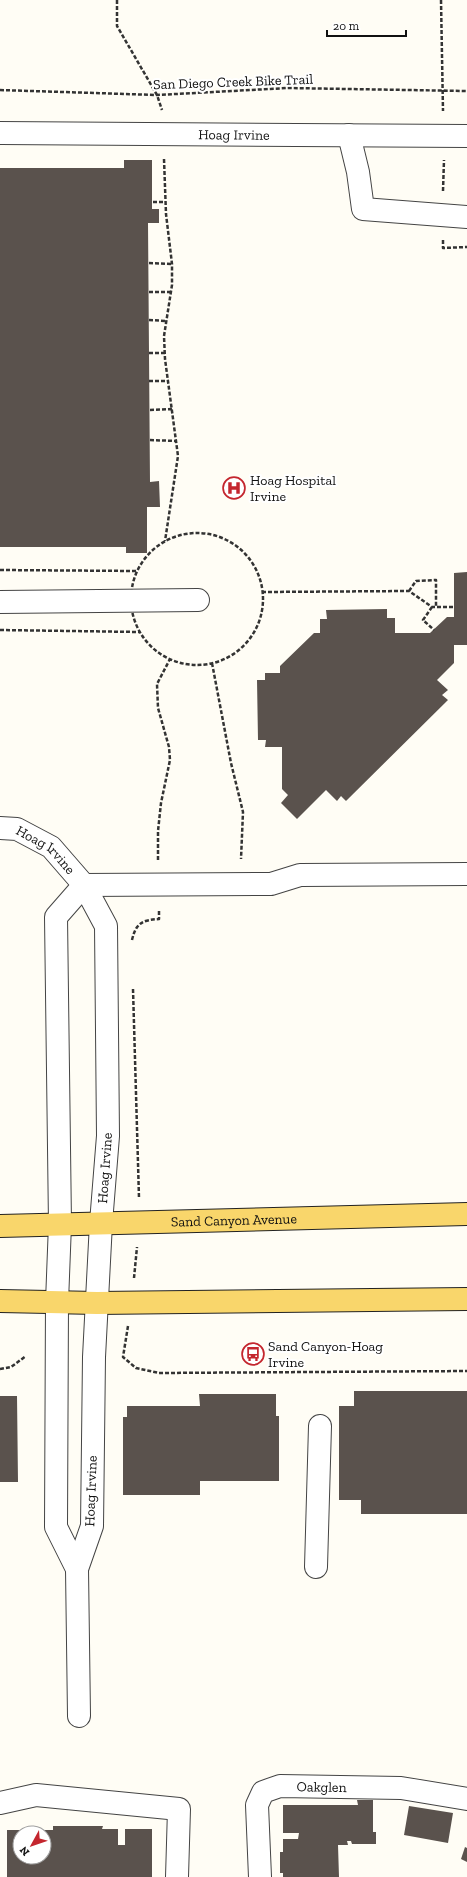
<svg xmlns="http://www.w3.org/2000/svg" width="467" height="1877" viewBox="0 0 467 1877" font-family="'Zilla Slab',serif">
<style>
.building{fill:#5a524d}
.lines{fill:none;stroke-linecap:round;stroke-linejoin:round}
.minor-casing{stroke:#444;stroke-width:24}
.major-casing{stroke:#222;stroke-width:24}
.path{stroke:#333;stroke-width:2.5;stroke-dasharray:4 2;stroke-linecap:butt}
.minor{stroke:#fff;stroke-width:22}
.major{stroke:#f9d66b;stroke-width:22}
.labels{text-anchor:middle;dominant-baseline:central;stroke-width:4;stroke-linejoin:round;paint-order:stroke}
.street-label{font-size:14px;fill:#111;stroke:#fff}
.poi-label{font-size:14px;fill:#111;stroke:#fff;text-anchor:start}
</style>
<rect width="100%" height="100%" fill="#fffdf5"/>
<!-- building -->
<path class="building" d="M124 160H152V209H159V223H148L150 482 159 481 160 507H147V553H126V547H0V168H124Z
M467 572V645H454V663L437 680 448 690 442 695 448 700 346 801 341 796 337 801 326 790 297 819 281 803 288 795 282 789V747H265L266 740H258L257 680H265V673H280V666L314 633H320V619H327L326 610 387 609V618H395V633H430L447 617H454V573Z
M354 1391H467V1514H361V1500H339V1406H354Z
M199 1394H276V1416H279V1481H200V1495H123V1417H127V1406H200Z
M0 1396H17L18 1482H0Z
M357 1800H373V1832H376V1844H352L351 1841H347L348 1845H338L339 1877H283V1873H280V1852H283V1839H298L299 1833H283V1805H358Z
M409 1806 453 1813 448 1843 404 1835Z
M53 1826H103L102 1829H118V1845H125V1829H152V1877H7V1830H34V1833H20V1857H44V1833H41V1830H53Z
M465 1847 467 1848V1862L461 1859Z"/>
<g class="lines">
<!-- minor casing -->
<g class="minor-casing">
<g id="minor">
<path id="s1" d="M0 133 467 136"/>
<path d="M349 135 358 172 363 209 467 217"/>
<path d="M0 602 198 600"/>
<path id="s2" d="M0 828 17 829 51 847 84 885 106 926 108 1136 101 1223 94 1357 92 1526 77 1569 79 1716"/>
<path d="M84 885 271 884 300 875 467 874"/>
<path d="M316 1567 320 1426"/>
<path d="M77 1569 56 1527 57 1302 60 1224 56 917 84 885"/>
<path d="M0 1803 36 1795 179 1809 177 1877"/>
<path id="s3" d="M260 1877 257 1805 263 1792 280 1786 401 1788 467 1799"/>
</g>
</g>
<!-- major casing -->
<g class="major-casing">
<g id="major">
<path id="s4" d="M0 1226 467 1214"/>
<path d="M0 1301 97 1303 467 1299"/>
</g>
</g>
<!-- path -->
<path class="path" d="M117 0V26L157 95 162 110
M441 0 443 111
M0 90 157 95 288 88 467 91
M164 159 166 214 172 264V285L164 336 165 359 178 456 165 541
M443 191 444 160
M153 202H165
M443 240V248L467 247
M149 263 172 264
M149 292H171
M149 320 166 321
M149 353H165
M149 381H167
M150 410 172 409
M150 440 176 441
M131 599a66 66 0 1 1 132 0a66 66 0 1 1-132 0Z
M0 570 137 571
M409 591 416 581 436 580V607
M262 592 409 591 432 607H454
M432 607 423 620 434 630
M0 630 140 632
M212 663 231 763 243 812 241 859
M158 860V831L161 803 170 760 169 747 158 708 157 684 170 659
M132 940C136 923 142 920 159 919V909
M133 989 139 1198
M134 1278 137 1247
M128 1326 123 1357 136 1368 159 1373 467 1371
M0 1369 11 1367 26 1356"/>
<!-- minor -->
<use href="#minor" class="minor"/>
<!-- major -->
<use href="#major" class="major"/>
</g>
<!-- icons -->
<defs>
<g id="hospital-ring" transform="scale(1.15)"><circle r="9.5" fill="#fff" stroke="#c4262e" stroke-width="1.5"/><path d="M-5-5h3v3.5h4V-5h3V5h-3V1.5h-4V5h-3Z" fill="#c4262e"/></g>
<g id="bus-ring" transform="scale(1.15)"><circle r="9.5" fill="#fff" stroke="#c4262e" stroke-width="1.5"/><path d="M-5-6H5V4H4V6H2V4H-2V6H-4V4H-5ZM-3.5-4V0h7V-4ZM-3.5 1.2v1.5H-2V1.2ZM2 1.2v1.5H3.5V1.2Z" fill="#c4262e"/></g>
</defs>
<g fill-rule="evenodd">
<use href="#hospital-ring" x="234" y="488"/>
<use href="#bus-ring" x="253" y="1354"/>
</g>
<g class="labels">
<!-- street labels -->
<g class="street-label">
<text transform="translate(233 82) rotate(-2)">San Diego Creek Bike Trail</text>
<text stroke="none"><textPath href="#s1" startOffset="234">Hoag Irvine</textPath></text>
<text stroke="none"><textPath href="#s2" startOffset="53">Hoag Irvine</textPath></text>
<text transform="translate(105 1168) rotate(-86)">Hoag Irvine</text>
<text stroke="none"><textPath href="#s4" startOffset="234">Sand Canyon Avenue</textPath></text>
<text transform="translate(91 1491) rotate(-88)">Hoag Irvine</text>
<text stroke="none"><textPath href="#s3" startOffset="146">Oakglen</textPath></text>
</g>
<!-- poi labels -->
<g class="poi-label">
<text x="250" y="480">Hoag Hospital<tspan x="250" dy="16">Irvine</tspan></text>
<text x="268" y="1346">Sand Canyon-Hoag<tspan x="268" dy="16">Irvine</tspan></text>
</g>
</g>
<!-- north arrow -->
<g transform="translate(32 1845) rotate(230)"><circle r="19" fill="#ffffff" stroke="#a0a0a0"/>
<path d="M0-3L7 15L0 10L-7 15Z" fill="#c4262e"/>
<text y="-6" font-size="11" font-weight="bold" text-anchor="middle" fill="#111111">N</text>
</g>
<!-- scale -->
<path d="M327 30v6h79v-6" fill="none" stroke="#111111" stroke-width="2"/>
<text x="333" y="30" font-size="12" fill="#111111" stroke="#ffffff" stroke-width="3" paint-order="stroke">20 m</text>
</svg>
